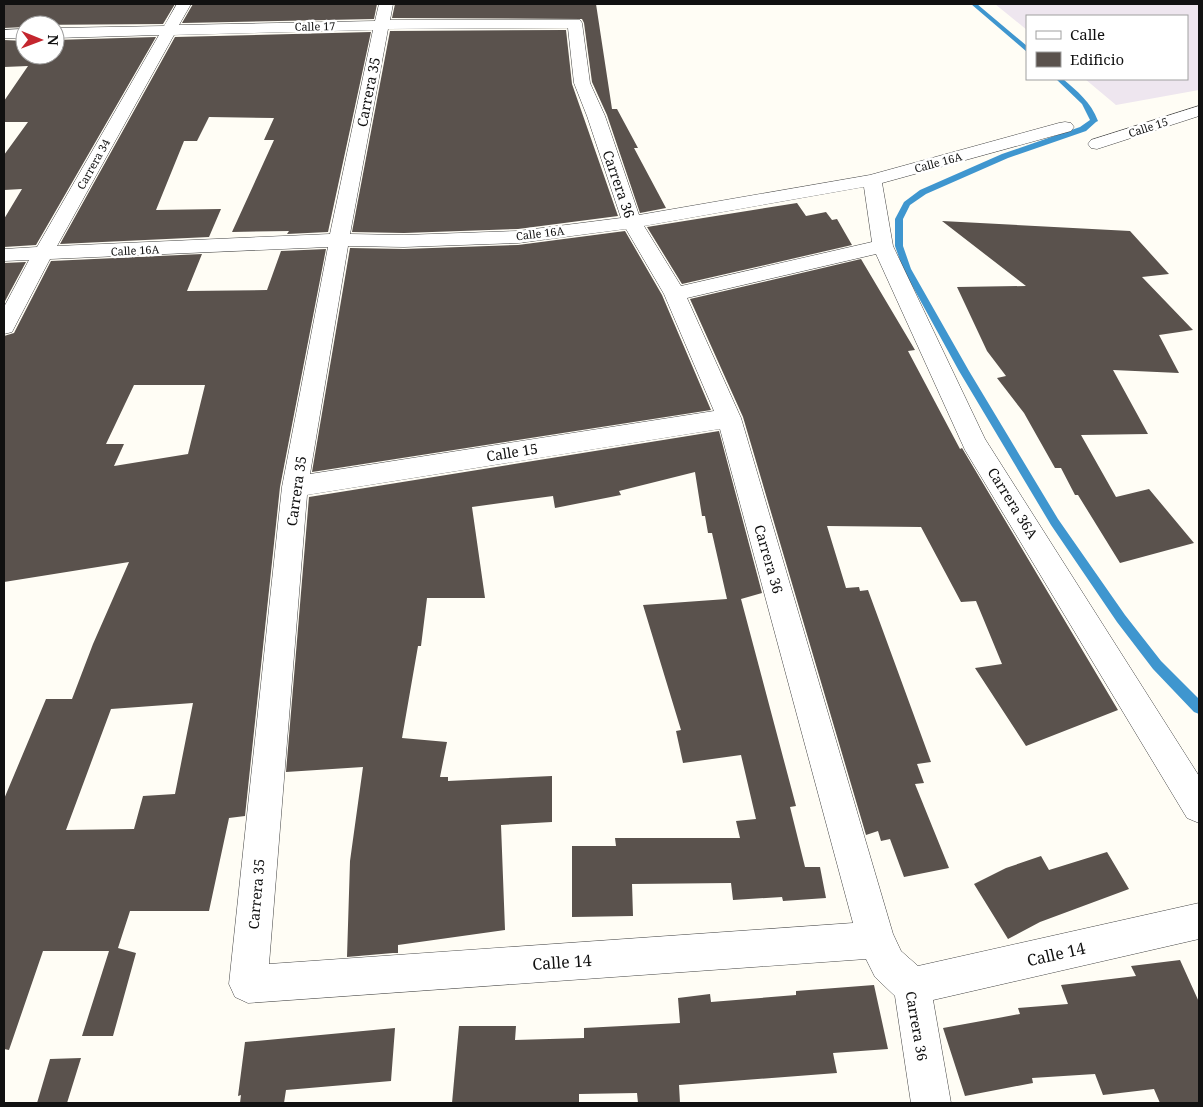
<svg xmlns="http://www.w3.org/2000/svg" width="1203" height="1107" viewBox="0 0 1203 1107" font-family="'Noto Serif',serif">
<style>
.industrial{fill:#eee6ef}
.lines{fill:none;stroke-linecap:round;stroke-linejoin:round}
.stream{fill:#3f96cf;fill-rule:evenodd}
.building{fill:#5a524d;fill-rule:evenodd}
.minor-casing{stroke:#444;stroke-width:1}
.minor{fill:#fff;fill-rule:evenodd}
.labels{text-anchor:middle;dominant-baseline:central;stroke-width:5;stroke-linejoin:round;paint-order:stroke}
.far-street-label{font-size:11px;fill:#111;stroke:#fff}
.street-label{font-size:14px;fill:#111;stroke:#fff}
.near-street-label{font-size:16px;fill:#111;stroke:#fff}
</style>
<rect width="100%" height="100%" fill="#fffdf5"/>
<!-- industrial -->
<path class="industrial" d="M995 4H1199V90L1116 105 1085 79H1187V16H1027V30Z"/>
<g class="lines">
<!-- stream -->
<path class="stream" d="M971 4H977L1027 46V52Z
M1056 79H1063C1077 91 1091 102 1098 121L1096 122 1086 131 1008 158 926 194 910 205 903 219V246L911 269 969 371 1058 519 1125 615 1161 661 1199 699V714L1194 712 1153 669 1117 622 1051 525 959 371 903 269 895 246V219L904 202 920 190 1002 154 1080 127 1090 120 1082 104Z"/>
</g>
<!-- building -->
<path class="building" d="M4 4H175L163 24 25 25V27L4 28Z
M193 4H377L374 19 182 23Z
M395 4H596L612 109H617L638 148H634L666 208 640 213 607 115 592 82 584 23 582 19 392 18Z
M566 30 572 84 618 216 518 229 404 233 352 232 390 31Z
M371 32 328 232 287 234 289 231 232 232 274 140H264L274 118 209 117 197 141H184L156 210 221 209 209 237 60 244 175 37Z
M156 37 36 245 4 247V219L22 189 4 190V155L28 122H4V101L28 66 4 67V40L25 41V55H55V40Z
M797 203 806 216 826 212 832 220 837 219 852 245 682 284 647 227Z
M942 221 1130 231 1169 274 1142 277 1193 330 1159 335 1179 373 1113 370 1148 434 1081 435 1116 497 1149 489 1194 543 1120 563 1078 495H1075L1061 468H1055L1024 413 997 378 1006 376 987 351 957 287 1026 286Z
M625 231 662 295 711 410 312 472 350 248 404 249 518 245Z
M326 249 280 487 245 816 229 818 209 911H130L118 948 136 953 113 1036H82L109 951H43L9 1050 4 1049V799L46 699H72L93 644 129 562 4 582V336L14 333 51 261 202 254 187 291 267 290 281 251ZM134 385H205L188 454 114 466 124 444H106ZM193 703 175 794 143 796 134 829 66 830 111 709Z
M861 259 915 350 908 351 960 449 962 448 1118 710 1026 746 975 668 1002 664 976 601 961 602 921 527 827 526 846 588 859 587 860 591 868 590 931 762 917 764 924 783 915 784 949 868 904 877 890 839 881 841 878 831 866 835 743 417 690 299Z
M26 262 4 303V263Z
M719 431 762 593 741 599 796 806 790 807 805 867H820L826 898 783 901 782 897 733 900 731 883 632 884 633 916 572 917V846H616L615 838H740L736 821 756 819 741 755 683 763 676 731 681 730 643 605 727 599 712 533H708L705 516H702L695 472 619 491 621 495 555 508 553 496 472 507 485 598H427L421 646H418L402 738 447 742 440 777H448V781L552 776V822L501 825 505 930 398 945V953H393L347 957 350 861 363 767 286 772 309 497Z
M1107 852 1129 889 1040 922 1008 939 974 884 1006 868 1041 856 1049 870Z
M1180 960 1199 1002V1103H1160L1154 1089 1103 1095 1095 1074 1032 1078 1033 1083 965 1096 943 1028 1020 1014 1018 1008 1068 1004 1061 985 1136 976 1131 966Z
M874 985 888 1049 833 1053 837 1073 679 1085 680 1103H638L637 1093 579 1094V1103H452L459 1026H516L515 1040 584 1038V1028L680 1023 678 998 710 994 711 1002 796 995V991Z
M395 1028 391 1081 286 1090 284 1103H240L241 1095 238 1096 245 1042Z
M81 1058 67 1103H37L50 1059Z"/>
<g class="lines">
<!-- minor casing -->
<g class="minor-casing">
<path id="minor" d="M177 4H191L179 25 375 21 379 4H393L390 20H580L582 23 590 83 605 116 639 215 870 175 1059 123 1065 122 1071 123 1074 127 1071 131 882 183 893 246 985 439 1199 776V823L1187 818 965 450 876 254 687 298 741 418 893 934 901 951 918 966 1199 903V939L933 1000 951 1103H911L895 996 875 977 866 959 248 1003 235 997 229 984 282 487 328 247 50 259 12 332 4 334V307L29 260 4 261V249L37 247 159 35 55 38V28L164 26ZM568 28 574 83 587 116 621 218 518 231 404 235 350 234 388 29ZM373 30 330 234 57 246 174 35ZM864 187 872 242 681 286 644 226ZM626 229 664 294 714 411 310 474 348 246 404 247 518 243ZM720 429 853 923 269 964 307 495Z
M25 29V39L4 38V30Z
M1199 106V116L1097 149 1091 148 1088 144 1091 140Z"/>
</g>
<!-- minor -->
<use href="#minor" class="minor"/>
</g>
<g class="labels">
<!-- far-street labels -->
<g class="far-street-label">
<text transform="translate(315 26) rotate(-1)">Calle 17</text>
<text transform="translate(1148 127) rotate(-18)">Calle 15</text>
<text transform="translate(938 162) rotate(-15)">Calle 16A</text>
<text transform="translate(93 164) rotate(-61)">Carrera 34</text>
<text transform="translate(540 233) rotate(-7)">Calle 16A</text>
<text transform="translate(135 250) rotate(-3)">Calle 16A</text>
</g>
<!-- street labels -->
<g class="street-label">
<text transform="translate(368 92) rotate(-79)">Carrera 35</text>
<text transform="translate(619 184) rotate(71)">Carrera 36</text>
<text transform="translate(512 452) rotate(-9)">Calle 15</text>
<text transform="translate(296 491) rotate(-82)">Carrera 35</text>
<text transform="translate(1013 503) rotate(58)">Carrera 36A</text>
<text transform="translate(769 559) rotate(74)">Carrera 36</text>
<text transform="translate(256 894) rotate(-85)">Carrera 35</text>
<text transform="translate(917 1026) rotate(80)">Carrera 36</text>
</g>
<!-- near-street labels -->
<g class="near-street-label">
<text transform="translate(1056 954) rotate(-13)">Calle 14</text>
<text transform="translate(562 962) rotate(-4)">Calle 14</text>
</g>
</g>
<!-- border -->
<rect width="1203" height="1107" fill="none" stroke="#111111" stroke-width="10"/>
<!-- legend -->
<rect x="1026" y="15" width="162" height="65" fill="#ffffff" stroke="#a0a0a0"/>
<rect x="1036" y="31" width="25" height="8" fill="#ffffff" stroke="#a0a0a0"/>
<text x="1070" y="40" font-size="15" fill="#111111">Calle</text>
<rect x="1036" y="52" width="25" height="15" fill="#5a524d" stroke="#a0a0a0"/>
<text x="1070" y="65" font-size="15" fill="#111111">Edificio</text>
<!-- north arrow -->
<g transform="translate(40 40) rotate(91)"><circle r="24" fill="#ffffff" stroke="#a0a0a0"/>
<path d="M0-4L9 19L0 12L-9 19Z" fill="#c4262e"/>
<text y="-8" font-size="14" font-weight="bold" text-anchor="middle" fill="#111111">N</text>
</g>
</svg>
